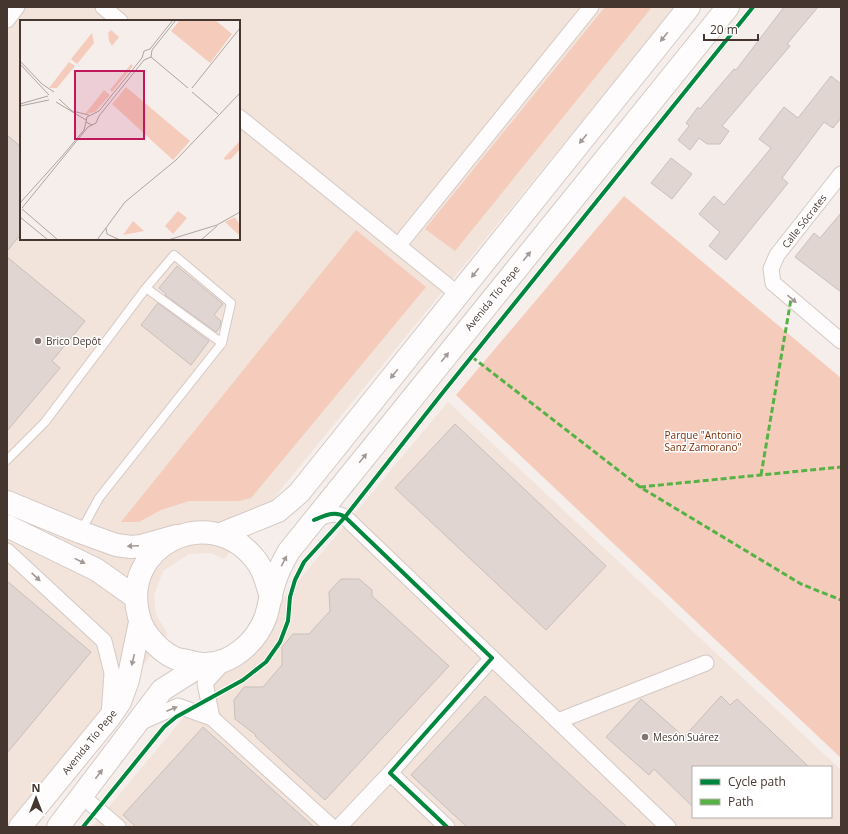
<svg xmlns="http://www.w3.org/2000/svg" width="848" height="834" viewBox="0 0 848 834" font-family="'Open Sans',sans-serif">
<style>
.industrial{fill:#f2e3db;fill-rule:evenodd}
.green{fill:#f5cbbb}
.building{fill:#e1d5d1;stroke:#c9bfbb}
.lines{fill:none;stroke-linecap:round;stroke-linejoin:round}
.lane-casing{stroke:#d4c9c5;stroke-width:10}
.street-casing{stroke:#d4c9c5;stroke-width:17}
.secondary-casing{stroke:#d4c9c5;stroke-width:24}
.primary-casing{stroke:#d4c9c5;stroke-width:24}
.lane{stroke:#fefcfc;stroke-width:8}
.street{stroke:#fefcfc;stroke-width:15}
.secondary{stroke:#fefcfc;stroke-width:22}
.primary{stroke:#fefcfc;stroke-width:22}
.quiet{stroke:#57b246;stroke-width:3;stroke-dasharray:6 3;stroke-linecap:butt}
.cycleway-casing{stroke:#fff;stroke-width:6}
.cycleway{stroke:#00873e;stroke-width:4}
.oneway{fill:#a29996}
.poi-dot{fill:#837671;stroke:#fff;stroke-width:1.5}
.labels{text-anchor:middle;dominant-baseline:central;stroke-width:3;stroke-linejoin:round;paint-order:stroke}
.street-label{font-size:10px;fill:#453630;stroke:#fff}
.poi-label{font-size:10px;fill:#453630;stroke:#fff;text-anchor:start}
.park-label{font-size:10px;fill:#7b2e06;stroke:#fff}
.inset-road{fill:none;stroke:#afa4a0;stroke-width:1}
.view{fill:#c2185b;fill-opacity:0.15;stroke:#c2185b;stroke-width:2}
.inset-edge{fill:none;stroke:#453630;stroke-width:2}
</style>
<rect width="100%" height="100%" fill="#f6eeeb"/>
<!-- industrial -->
<path class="industrial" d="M7 7H675L224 559 211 553 189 554 163 571 154 595 156 615 168 634 15 827H7ZM21 21H239V239H21Z
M448 402 841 770V827H92ZM693 767H831V817H693Z"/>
<!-- green -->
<path class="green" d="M605 7H652L455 251 425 229Z
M624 196 841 378V758L456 395Z
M356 230 426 287 251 498 239 501H189L161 510 139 522H121Z"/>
<!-- building -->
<path class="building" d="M784 7H818L787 44 790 46 722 126 729 131 720 144H707L699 138 690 150 678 140 689 126 686 123 698 107 700 109 734 69 736 70Z
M831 76 841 84V118L833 128 824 122 782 178 788 183 726 260 709 246 720 232 699 214 714 196 724 205 771 148 759 139 784 107 798 118Z
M7 135 21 147V234L7 251Z
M671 158 692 174 672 199 651 183Z
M841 213V292L795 257 814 233 820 238Z
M7 257 85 321 52 361 60 368 7 431Z
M177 266 223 304 214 315 221 321 220 327 216 332 165 295 166 294 159 288Z
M158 303 209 341 191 365 141 325Z
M455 424 606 566 546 630 395 488Z
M341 579H359L372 590V596L449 666 325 800 255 736 256 735 235 719 234 700 244 687H263L282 665V647L293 634H309L330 611 329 592Z
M7 581 91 652 7 753Z
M485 696 627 827H467L411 775Z
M721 696 730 705 737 699 809 767H693V807L654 769 649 775 606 737 641 699 684 737Z
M203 727 314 827H136L123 815Z"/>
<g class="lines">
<!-- lane casing -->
<g class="lane-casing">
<path id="lane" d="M146 288 174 255 231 303 222 343
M7 460 45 422 146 288 222 343 99 498 81 531"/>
</g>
<!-- street casing -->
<g class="street-casing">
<path id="street" d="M103 7 120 21
M7 20 17 7
M239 117 458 294
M841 174 777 255 771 269 773 283 841 341
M398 246 591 7
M314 520C324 516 335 511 345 517L492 658 390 773 447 827
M7 551 104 641 112 673 109 716
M492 658 668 827
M212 718 205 683 226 660
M558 721 706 663
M137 724 178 706 212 718 332 827
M82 796 118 827
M339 827 390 773"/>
</g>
<!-- secondary casing -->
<g class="secondary-casing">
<path id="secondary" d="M7 502 80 532 116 545 131 547 141 546 176 536
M7 526 97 570 135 597"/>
</g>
<!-- primary casing -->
<g class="primary-casing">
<path id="primary" d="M221 534 278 511 299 493 689 7
M271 598C267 584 264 570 255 559 209 501 119 546 139 617 143 634 163 656 181 660 188 661 195 663 202 664 230 666 257 642 266 616 270 602 272 586 278 573 281 565 285 558 289 551L728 7
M20 827 109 718 120 702 128 680 140 622
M58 827 162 690 203 664"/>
</g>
<!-- lane -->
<use href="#lane" class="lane"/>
<!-- street -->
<use href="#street" class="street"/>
<!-- secondary -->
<use href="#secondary" class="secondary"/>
<!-- primary -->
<use href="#primary" class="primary"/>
<!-- quiet -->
<path class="quiet" d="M472 357 640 487 801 584 841 600
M761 475 791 299
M640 487 841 467"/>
<!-- cycleway casing -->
<g class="cycleway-casing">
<path id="cycleway" d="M314 520C324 516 335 510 345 517L492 658 390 773 447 827
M83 827 164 727 176 717 243 680 266 662 280 642 288 621 290 597 295 580 304 562 345 517 440 396 753 7"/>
</g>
<!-- cycleway -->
<use href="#cycleway" class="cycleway"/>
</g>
<!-- one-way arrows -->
<defs><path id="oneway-solid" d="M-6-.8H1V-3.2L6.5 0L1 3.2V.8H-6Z"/></defs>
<g class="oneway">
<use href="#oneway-solid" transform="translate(664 37) rotate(129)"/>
<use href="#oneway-solid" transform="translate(583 139) rotate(129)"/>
<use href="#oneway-solid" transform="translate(527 256) rotate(-51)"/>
<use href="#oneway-solid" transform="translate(475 273) rotate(129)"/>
<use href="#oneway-solid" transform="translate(792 299) rotate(41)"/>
<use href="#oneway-solid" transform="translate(445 357) rotate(-51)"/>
<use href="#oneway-solid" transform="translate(394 374) rotate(129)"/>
<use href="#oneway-solid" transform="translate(363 458) rotate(-51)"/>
<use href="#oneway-solid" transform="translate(133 546) rotate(177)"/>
<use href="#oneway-solid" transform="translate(80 561) rotate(26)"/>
<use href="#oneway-solid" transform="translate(284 561) rotate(-63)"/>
<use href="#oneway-solid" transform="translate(36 577) rotate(43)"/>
<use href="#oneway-solid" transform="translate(133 660) rotate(103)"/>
<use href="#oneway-solid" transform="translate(172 709) rotate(-23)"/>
<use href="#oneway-solid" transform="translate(99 774) rotate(-53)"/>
</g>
<!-- markers -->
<g class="poi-dot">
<circle cx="38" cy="341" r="4"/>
<circle cx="645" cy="737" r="4"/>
</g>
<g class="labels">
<!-- street labels -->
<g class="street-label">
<text transform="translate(804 221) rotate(-52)">Calle Sócrates</text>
<text transform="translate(492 298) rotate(-51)">Avenida Tío Pepe</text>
<text transform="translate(89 742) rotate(-51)">Avenida Tío Pepe</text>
</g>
<!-- poi labels -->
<g class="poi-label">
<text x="46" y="341">Brico Depôt</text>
<text x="653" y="737">Mesón Suárez</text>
</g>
<!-- park labels -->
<g class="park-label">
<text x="703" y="435">Parque "Antonio<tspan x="703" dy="12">Sanz Zamorano"</tspan></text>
</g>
</g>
<!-- overview -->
<g transform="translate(20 20)">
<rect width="220" height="220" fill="#f6eeeb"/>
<path d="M160 0H195L212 14 190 43 151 11ZM91 10 99 17 92 26 89 21 88 13ZM72 13 74 23 57 44 51 39ZM49 42 55 46 37 68H29ZM111 44 113 46 92 72 90 70ZM106 67 170 121 153 140 92 84ZM84 70 90 75 75 92 65 94ZM220 121V129L211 139 205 140 204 138ZM158 191 167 198 153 214 145 206ZM215 197 220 205V216L205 202ZM113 201 124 211 103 215Z" fill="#f5cbbb"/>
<path class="inset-road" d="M131 37 168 68M0 41 22 64 34 72M0 44 29 75M172 68 220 8M172 72 198 94M39 79 52 91 69 95M36 82 66 100M0 84 28 76M0 86 29 80M72 105 66 102 67 97 79 91 122 38 124 31 130 29 153 0M0 183 44 134 64 110 66 102M2 188 68 107 76 103 79 96 124 40 131 37 132 30 156 0M2 189 38 220M0 197 28 220M86 208 87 214 100 220M77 220 105 182 156 140 220 73M148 220 197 205 220 192M181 220 197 206"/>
<path class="view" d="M55 51H124V119H55Z"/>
<rect width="220" height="220" class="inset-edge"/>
</g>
<!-- border -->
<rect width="848" height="834" fill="none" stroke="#453630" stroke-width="16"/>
<!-- legend -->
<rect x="692" y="766" width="140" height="52" fill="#ffffff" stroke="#b5afac"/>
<rect x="700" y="779" width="20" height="6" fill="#00873e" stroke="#b5afac"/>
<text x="728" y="786" font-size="12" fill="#453630">Cycle path</text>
<rect x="700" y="799" width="20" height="6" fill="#57b246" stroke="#b5afac"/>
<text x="728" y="806" font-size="12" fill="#453630">Path</text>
<!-- north arrow -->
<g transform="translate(36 798)" stroke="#ffffff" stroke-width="3" paint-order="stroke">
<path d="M0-3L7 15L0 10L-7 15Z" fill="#453630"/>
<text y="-6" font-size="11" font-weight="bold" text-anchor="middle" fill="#453630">N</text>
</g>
<!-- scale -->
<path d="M704 34v6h54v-6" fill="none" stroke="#453630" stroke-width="2"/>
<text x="710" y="34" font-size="12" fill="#453630" stroke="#ffffff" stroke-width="3" paint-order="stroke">20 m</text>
</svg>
